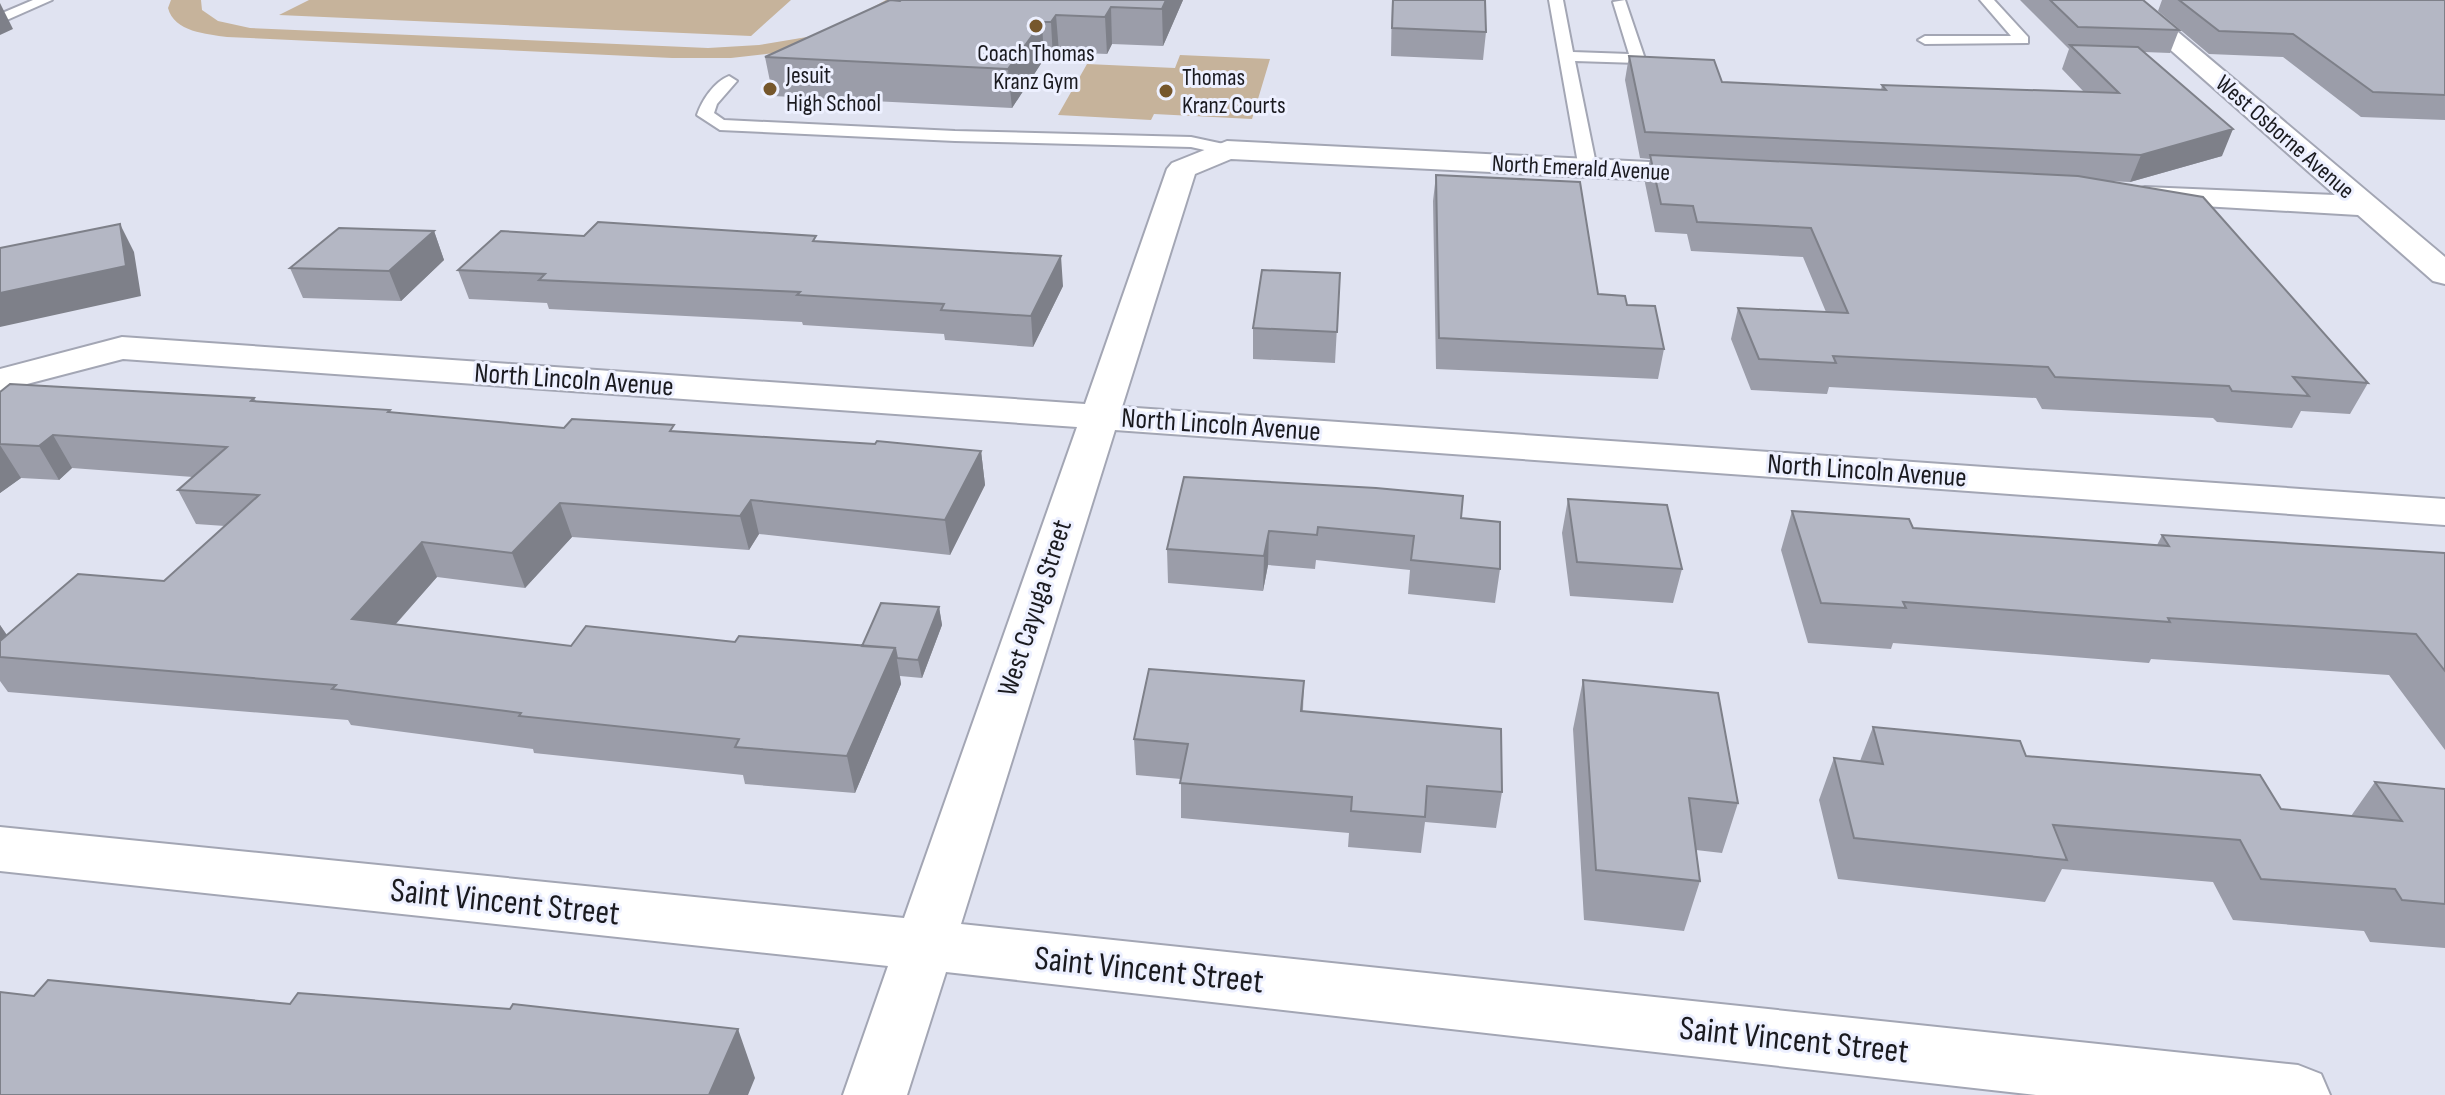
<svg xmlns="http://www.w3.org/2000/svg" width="2445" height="1095" viewBox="0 0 2445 1095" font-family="'Sofia Sans Condensed',sans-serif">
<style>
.green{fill:#c6b39b}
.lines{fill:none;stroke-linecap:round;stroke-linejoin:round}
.lane-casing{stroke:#a3a6b4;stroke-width:4}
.street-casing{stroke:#a3a6b4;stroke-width:4}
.lane{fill:#fff;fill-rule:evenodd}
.street{fill:#fff;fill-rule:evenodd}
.wall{fill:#9b9da9}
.shaded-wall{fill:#7e8089}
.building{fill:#b4b7c4;stroke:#7e8089;stroke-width:2}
.poi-dot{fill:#76572c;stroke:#edf0ff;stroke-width:3}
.labels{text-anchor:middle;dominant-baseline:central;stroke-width:6;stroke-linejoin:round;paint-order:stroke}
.far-poi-label{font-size:24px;fill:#1a1a1f;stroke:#edf0ff;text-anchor:start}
.far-street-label{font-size:24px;fill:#1a1a1f;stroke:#edf0ff}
.street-label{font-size:28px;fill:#1a1a1f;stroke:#edf0ff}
.near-street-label{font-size:34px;fill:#1a1a1f;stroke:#edf0ff}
</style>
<rect width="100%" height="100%" fill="#e0e3f1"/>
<!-- green -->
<path class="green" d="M171 0H201L202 10 218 21 250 28 708 48 759 45 807 37 828 32 886 0H914L791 51 731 58H672L227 37C207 34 174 32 168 8Z
M309 0H791L751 36 279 15Z
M1180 55 1270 59 1252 119 1154 114 1151 120 1058 115 1087 64 1175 68Z"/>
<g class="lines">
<!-- lane casing -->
<g class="lane-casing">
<path id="lane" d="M33 0H52L0 23V14Z
M1549 0H1563L1573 52 1629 54 1613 2 1625 0 1645 59 1638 63 1575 61 1597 169 1588 174 1579 169Z
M1980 0H1994L2028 37V43L1925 44 1918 40 1925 36H2011Z
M729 76 737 81 717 104 714 113 724 120 955 131 1191 137 1233 146 1235 150 1227 155 1191 147 955 141 720 130 697 115C702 100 714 82 729 76Z"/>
</g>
<!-- street casing -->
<g class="street-casing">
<path id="street" d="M2114 0H2140L2445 257V284L2433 281 2358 215 2134 202 2130 196 2134 190 2145 187 2335 195Z
M1227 141 1709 165 1719 168 1724 174 1719 180 1709 183 1231 159 1195 174 1122 407 2445 499V525L1115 430 961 924 2298 1065 2321 1074 2330 1095H2036L946 972 907 1095H843L888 966 0 871V827L904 918 1077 427 123 359 0 391V369L122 337 1085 404 1167 169 1172 163Z"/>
</g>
<!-- lane -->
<use href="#lane" class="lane"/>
<!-- street -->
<use href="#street" class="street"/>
</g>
<!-- wall -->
<path class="wall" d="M901 0H1183L1163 46 1112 44 1107 54 1059 52 1053 59H1044L1012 108 773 96 765 57Z
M1392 0H1485L1486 32 1483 60 1391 56Z
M2020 0H2143L2179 30 2170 53 2144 52 2222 156 2130 182 2107 181 2368 383 2350 414 2301 411 2292 428 2217 422 2213 418 2042 409 2036 398 1829 387 1827 394 1751 390 1731 339 1738 308 1826 312 1803 257 1691 251 1687 234 1655 232 1645 183 1650 159 1640 158 1625 80 1629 56 1722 82 1881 90 1882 85 2084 92 2062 69 2069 49Z
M2162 0H2445V120L2361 117 2283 57 2209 54 2158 11Z
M1436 175 1598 294 1627 305 1664 349 1658 379 1436 369 1433 201Z
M434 231 444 260 401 301 303 298 290 268Z
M584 236 817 241 1063 286 1033 347 945 340 944 334 803 325 802 322 549 309 547 303 469 299 458 270Z
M1340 273 1335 363 1253 359V328Z
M0 392 254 398 256 401 564 428 676 431 981 451 985 485 950 555 759 534 749 550 572 537 525 588 437 577 396 624 571 646 735 642 862 646 939 607 942 625 922 678 900 676 901 684 855 793 745 784 743 775 534 753 533 749 351 725 348 720 8 692 0 681V625L7 635 164 581 225 526 196 524 178 490 193 477 72 468 59 480 21 478 0 493Z
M1184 477 1461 518 1500 569 1495 603 1408 594 1410 570 1316 560 1315 569 1268 565 1263 591 1168 583 1167 549Z
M1568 499 1682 569 1673 603 1570 596 1562 533Z
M1792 511 1913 528 2157 545 2162 535 2445 553V750L2389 675 2151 659 2149 663 1893 643 1891 649 1808 643 1781 550Z
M1583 680 1738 803 1722 853 1696 850 1700 881 1684 931 1584 920 1573 729Z
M1304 681 1303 711 1502 792 1496 828 1425 822 1421 853 1348 847 1349 833 1181 818V779L1136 775 1134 739Z
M1873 727 2026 756 2281 809 2351 816 2375 782 2445 789V948L2370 942 2364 931 2233 920 2213 882 2062 869 2045 902 1838 879 1819 800 1834 758 1860 761Z"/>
<!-- shaded-wall -->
<path class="shaded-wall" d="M1166 0H1183L1163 46 1162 9Z
M0 3 13 29 0 35Z
M1111 7 1112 44 1107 54 1105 17Z
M1056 15 1059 52 1053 59 1051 22Z
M1042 22 1044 59 1012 108 1008 69Z
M2233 129 2222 156 2130 182 2141 155Z
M120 224 134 252 141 296 0 327V293Z
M434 231 444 260 401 301 389 271Z
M1061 256 1063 286 1033 347 1031 316Z
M53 435 72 468 59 480 39 446Z
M0 445 21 478 0 493Z
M981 451 985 485 950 555 945 520Z
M751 500 759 534 749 550 740 516Z
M560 503 572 537 525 588 512 553Z
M1269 531 1268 565 1263 591 1264 556Z
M422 542 437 577 369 654 352 619Z
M939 607 942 625 922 678 918 660Z
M0 625 20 655 0 657Z
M895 648 901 684 855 793 847 756Z
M738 1029 755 1078 748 1095H709Z"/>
<!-- building -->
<path class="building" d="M890 0 900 1 901 0H1166L1162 9 1111 7 1105 17 1056 15 1051 22H1042L1008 69 765 57Z
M1393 0H1485L1486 32 1392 28Z
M2050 0H2143L2179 30 2078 27Z
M2179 0H2445V95L2373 92 2293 34 2219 31Z
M2070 45 2138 47 2233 129 2141 155 1645 132 1629 56 1714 60 1722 82 1886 90 1882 85 2119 93Z
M1650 155 2078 176 2203 197 2368 383 2293 377 2309 396 2232 391 2229 386 2055 377 2048 367 1833 356 1836 363 1759 359 1738 308 1848 313 1811 228 1697 222 1693 206 1661 204Z
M1436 175 1580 182 1598 294 1625 296 1627 305 1655 306 1664 349 1439 338Z
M598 222 816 236 813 241 1061 256 1031 316 941 310 944 304 797 295 800 292 539 280 545 274 458 270 501 231 584 236Z
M120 224 126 266 0 293V248Z
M339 228 434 231 389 271 290 268Z
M1262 270 1340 273 1337 332 1253 328Z
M10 384 254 398 251 401 390 410 388 412 564 428 572 419 674 425 670 431 875 444 877 441 981 451 945 520 751 500 740 516 560 503 512 553 422 542 352 619 571 646 586 626 735 642 739 636 895 648 847 756 735 747 739 739 519 716 521 713 332 689 336 685 0 657V641L78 574 164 581 259 495 178 490 227 447 53 435 39 446 0 444V392Z
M1184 477 1376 488 1463 496 1461 518 1500 522V569L1411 560 1414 536 1318 527 1317 535 1269 531 1264 556 1167 549Z
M1568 499 1667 505 1682 569 1577 562Z
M1792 511 1909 519 1913 528 2169 546 2162 535 2445 553V671L2416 634 2168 618 2170 622 1903 602 1906 608 1821 603Z
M881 603 939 607 918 660 897 658 895 648 862 646Z
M1149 669 1304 681 1301 711 1501 729 1502 792 1427 786 1425 817 1351 811 1352 797 1180 783 1188 744 1134 739Z
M1583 680 1718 693 1738 803 1689 798 1700 881 1596 870Z
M1873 727 2020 741 2026 756 2260 775 2281 809 2402 821 2375 782 2445 789V904L2402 900 2395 889 2261 879 2240 840 2053 825 2067 860 1854 838 1834 758 1883 764Z
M48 980 290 1004 298 993 510 1009 513 1004 738 1029 709 1095H0V992L34 996Z"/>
<!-- markers -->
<g class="poi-dot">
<circle cx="1036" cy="26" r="8"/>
<circle cx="770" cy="89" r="8"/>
<circle cx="1166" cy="91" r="8"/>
</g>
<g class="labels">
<!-- far-poi labels -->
<g class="far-poi-label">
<text x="1036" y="53" text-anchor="middle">Coach Thomas<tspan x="1036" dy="28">Kranz Gym</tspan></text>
<text x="786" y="75">Jesuit<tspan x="786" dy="28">High School</tspan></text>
<text x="1182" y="77">Thomas<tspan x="1182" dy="28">Kranz Courts</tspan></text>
</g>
<!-- far-street labels -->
<g class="far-street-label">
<text transform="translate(2285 137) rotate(41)">West Osborne Avenue</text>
<text transform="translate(1581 168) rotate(3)">North Emerald Avenue</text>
</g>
<!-- street labels -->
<g class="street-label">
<text transform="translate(574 380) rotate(4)">North Lincoln Avenue</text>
<text transform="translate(1221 425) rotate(4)">North Lincoln Avenue</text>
<text transform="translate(1867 471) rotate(4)">North Lincoln Avenue</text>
<text transform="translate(1035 608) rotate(-72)">West Cayuga Street</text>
</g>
<!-- near-street labels -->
<g class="near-street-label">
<text transform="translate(505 902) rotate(6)">Saint Vincent Street</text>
<text transform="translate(1149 970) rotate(6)">Saint Vincent Street</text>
<text transform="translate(1794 1040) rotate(6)">Saint Vincent Street</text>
</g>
</g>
</svg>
